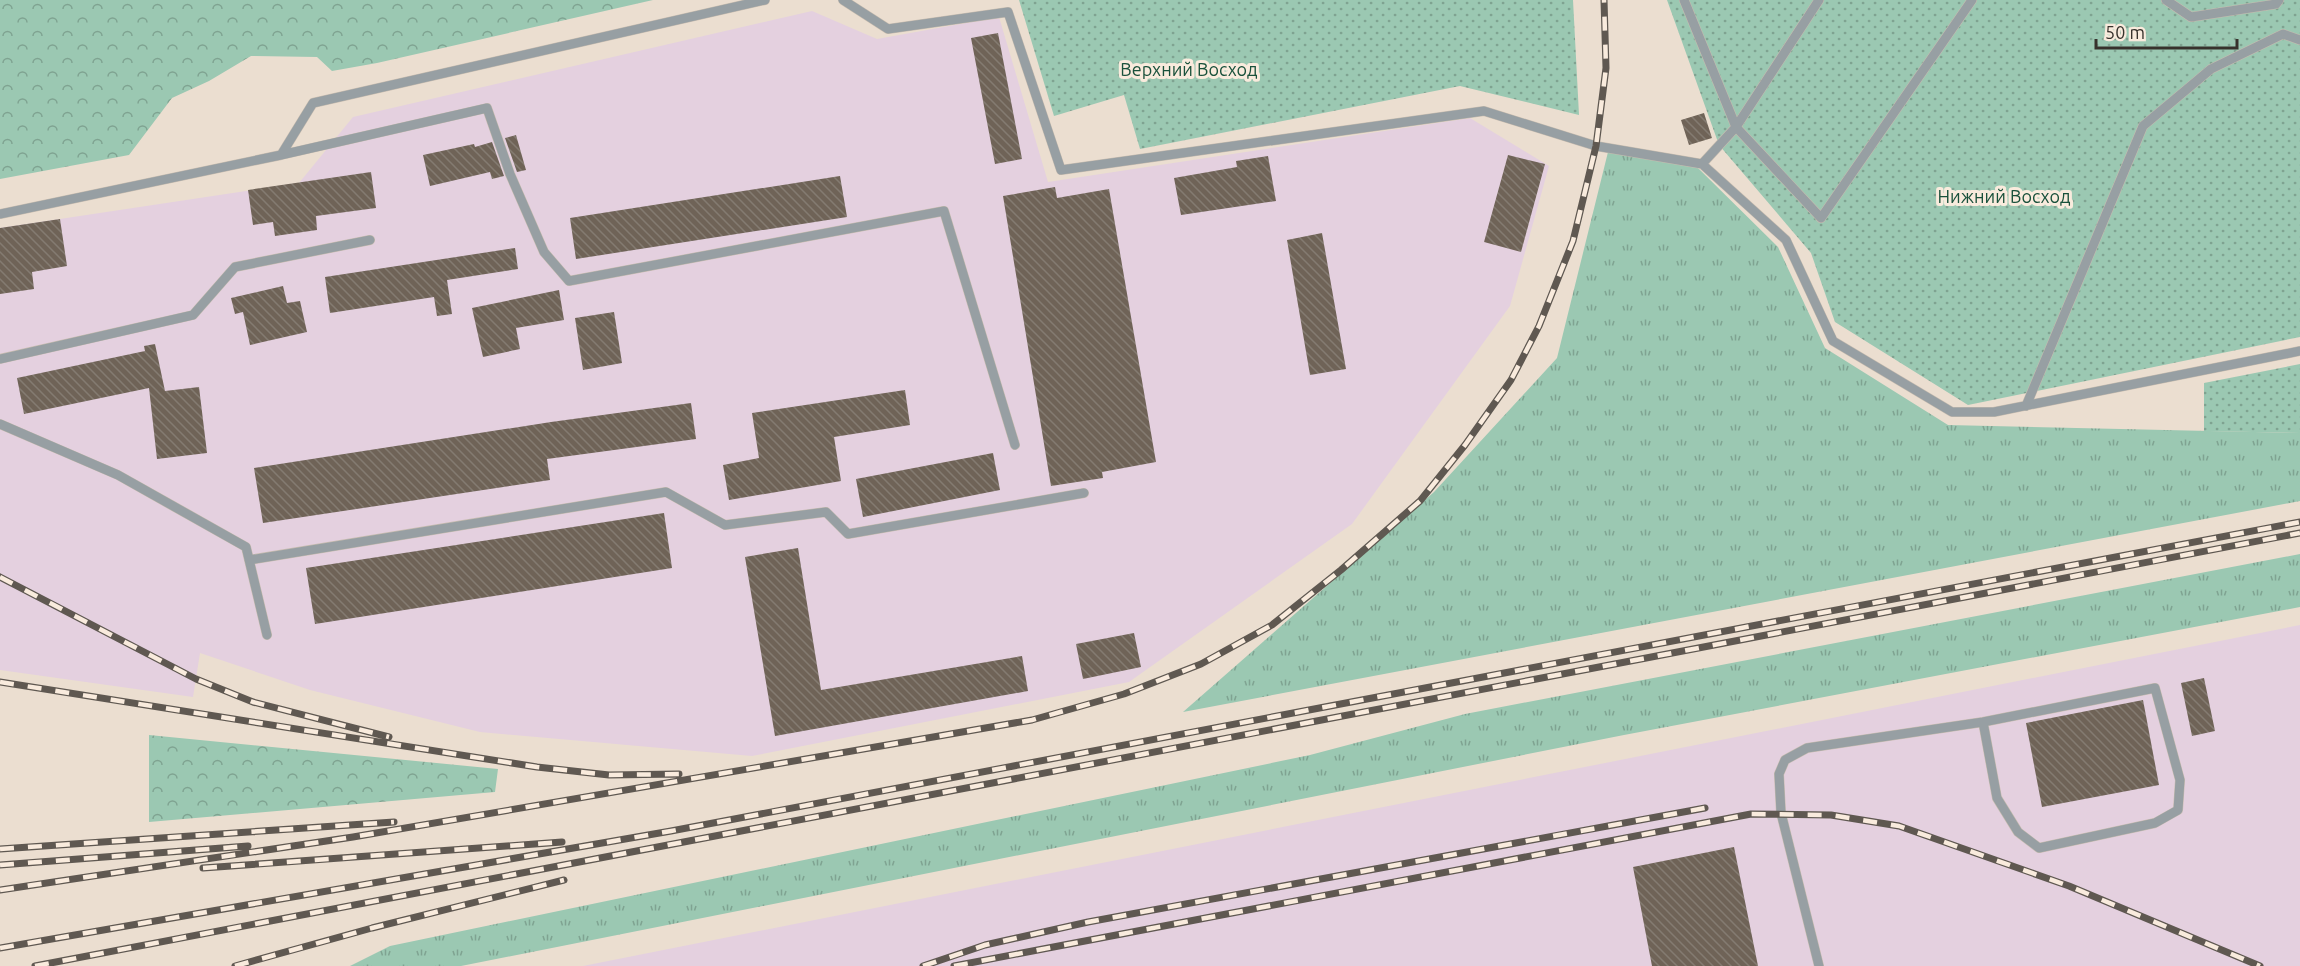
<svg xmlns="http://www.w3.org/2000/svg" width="2300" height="966" viewBox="0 0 2300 966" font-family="Ubuntu,sans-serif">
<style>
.industrial{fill:#e4d0df}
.grass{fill:url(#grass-tufts)}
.forest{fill:url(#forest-crowns)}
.park{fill:url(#park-dots)}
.building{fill:url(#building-back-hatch)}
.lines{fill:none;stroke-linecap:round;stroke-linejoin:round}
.lane-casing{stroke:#c7bcaf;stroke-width:10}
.lane{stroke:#979fa3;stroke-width:9}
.rail-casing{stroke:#5f5851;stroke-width:7}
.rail{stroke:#f9ebdd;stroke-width:4.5;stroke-dasharray:14;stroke-linecap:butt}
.labels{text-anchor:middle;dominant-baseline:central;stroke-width:6;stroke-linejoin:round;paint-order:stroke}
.park-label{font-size:18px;fill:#19513b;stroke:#f9ebdd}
</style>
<defs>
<pattern id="grass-tufts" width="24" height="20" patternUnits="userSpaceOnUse" patternTransform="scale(1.5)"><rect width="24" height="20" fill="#9bc8b2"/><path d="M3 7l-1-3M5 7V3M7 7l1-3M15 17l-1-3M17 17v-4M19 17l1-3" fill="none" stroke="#7fa391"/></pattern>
<pattern id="forest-crowns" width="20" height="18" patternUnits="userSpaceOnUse" patternTransform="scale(1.5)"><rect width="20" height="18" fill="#9bc8b2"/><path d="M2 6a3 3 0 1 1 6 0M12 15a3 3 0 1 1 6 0" fill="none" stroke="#7fa391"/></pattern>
<pattern id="park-dots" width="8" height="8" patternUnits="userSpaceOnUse" patternTransform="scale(1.5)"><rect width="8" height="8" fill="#9bc8b2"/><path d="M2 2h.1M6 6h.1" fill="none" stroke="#7fa391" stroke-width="1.8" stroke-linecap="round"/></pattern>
<pattern id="building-back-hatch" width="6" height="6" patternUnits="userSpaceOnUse" patternTransform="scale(1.5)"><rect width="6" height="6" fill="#6f6357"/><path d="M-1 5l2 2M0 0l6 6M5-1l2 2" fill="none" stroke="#847b71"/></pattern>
</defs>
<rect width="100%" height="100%" fill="#ebded0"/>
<!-- industrial -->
<path class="industrial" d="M812 11 877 39 999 17 1048 182 1470 118 1549 166 1510 306 1352 524 1129 682 752 756 480 732 310 690 200 653 193 697 0 670V228L299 183 353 117Z
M2300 625V966H583Z"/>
<!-- grass -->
<path class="grass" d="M1608 152 1698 168 1778 247 1825 348 1948 425 2300 433V501L1183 712 1434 492 1557 358Z
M2300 554V607L1624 735 461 966H350L390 946 1310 755 1465 714Z"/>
<!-- forest -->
<path class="forest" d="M0 0H653L377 63 332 71 317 57 251 56 209 81 172 98 129 155 0 179Z
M149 735 498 769 495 792 149 822Z"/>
<!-- park -->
<path class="park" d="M1019 0H1573L1579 115 1460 86 1140 149 1124 95 1054 116Z
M1667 0H2300V337L1968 405 1835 322 1811 253 1719 145Z
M2300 364V433L2204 431V383Z"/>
<!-- building -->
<path class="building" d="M998 33 1022 159 995 164 971 38Z
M1704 113 1712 138 1689 145 1681 120Z
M516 135 526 170 517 172 505 138Z
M492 142 504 176 492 179 490 172 430 186 423 155 474 144 475 147Z
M1508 155 1545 164 1521 252 1484 242Z
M1268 156 1276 201 1181 215 1174 178 1237 167 1236 161Z
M371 172 376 208 316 216 317 230 275 236 273 222 253 225 248 190Z
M840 176 847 217 576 259 570 218Z
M1055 187 1057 198 1109 189 1156 462 1102 472 1103 478 1051 486 1003 196Z
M60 219 67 266 32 272 34 289 0 294V228Z
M1322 233 1346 369 1310 375 1287 240Z
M515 248 518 269 447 280 452 314 437 316 434 297 330 313 325 277Z
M283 286 287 303 300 301 307 332 250 345 243 312 235 314 231 298Z
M559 290 564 320 516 328 520 349 483 357 472 308Z
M614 312 622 363 583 370 575 318Z
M155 344 165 391 199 387 207 453 157 459 149 388 24 414 17 378 145 351 144 346Z
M905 390 910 425 834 437 841 481 729 500 723 465 759 458 752 413Z
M691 403 696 439 547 459 550 480 263 523 254 468 551 422Z
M993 453 1000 490 863 517 856 479Z
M664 513 672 568 315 624 306 568Z
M798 548 821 690 1022 656 1028 691 775 736 745 557Z
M1134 633 1141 667 1083 679 1076 644Z
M2204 678 2215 731 2192 736 2181 683Z
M2143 700 2159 785 2042 807 2026 723Z
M1734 847 1758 966H1652L1633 867Z"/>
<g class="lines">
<!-- lane casing -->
<g class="lane-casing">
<path id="lane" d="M843 0 888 29 1008 12 1061 170 1484 111 1596 146 1702 164 1786 240 1833 341 1952 412H1994L2300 351
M1684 0 1736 127 1702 164
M1819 0 1736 127 1821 218 1972 0
M2166 0 2191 17 2276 4 2279 0
M281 155 487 108 510 174 544 252 569 281 944 211 1015 445
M0 214 281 155 313 103 765 0
M0 359 193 315 235 267 370 240
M2026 406 2143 126 2211 69 2283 34 2300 40
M0 424 118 475 246 547 267 635
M249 560 666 492 725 525 826 512 848 534 1084 493
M1819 966 1781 813 1779 774 1785 760 1807 748 1983 722 2155 688 2180 780 2178 810 2155 823 2039 848 2018 832 1997 798 1983 722"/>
</g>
<!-- lane -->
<use href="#lane" class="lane"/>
<!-- rail casing -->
<g class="rail-casing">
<path id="rail" d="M0 577 196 679 253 702 389 737
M0 682 537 767 609 775 679 774
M0 849 394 822
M0 865 248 846
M203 868 562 842
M0 890 353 837 1032 720 1124 694 1201 664 1272 625 1341 570 1420 501 1465 445 1511 380 1539 326 1573 241 1596 146 1606 68 1604 0
M0 948 671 831 2300 522
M35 966 2300 533
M235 966 372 928 564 880
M923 966 985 945 1088 922 1705 808
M954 966 1751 814 1831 815 1899 826 2069 886 2260 966"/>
</g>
<!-- rail -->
<use href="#rail" class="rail"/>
</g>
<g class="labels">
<!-- park labels -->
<g class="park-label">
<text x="1189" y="69">Верхний Восход</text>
<text x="2004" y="196">Нижний Восход</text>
</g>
</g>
<!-- scale -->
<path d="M2096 39v9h141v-9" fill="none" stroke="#37322c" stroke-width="3"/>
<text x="2105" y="39" font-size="18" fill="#37322c" stroke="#f9ebdd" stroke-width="4.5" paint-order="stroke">50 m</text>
</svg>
